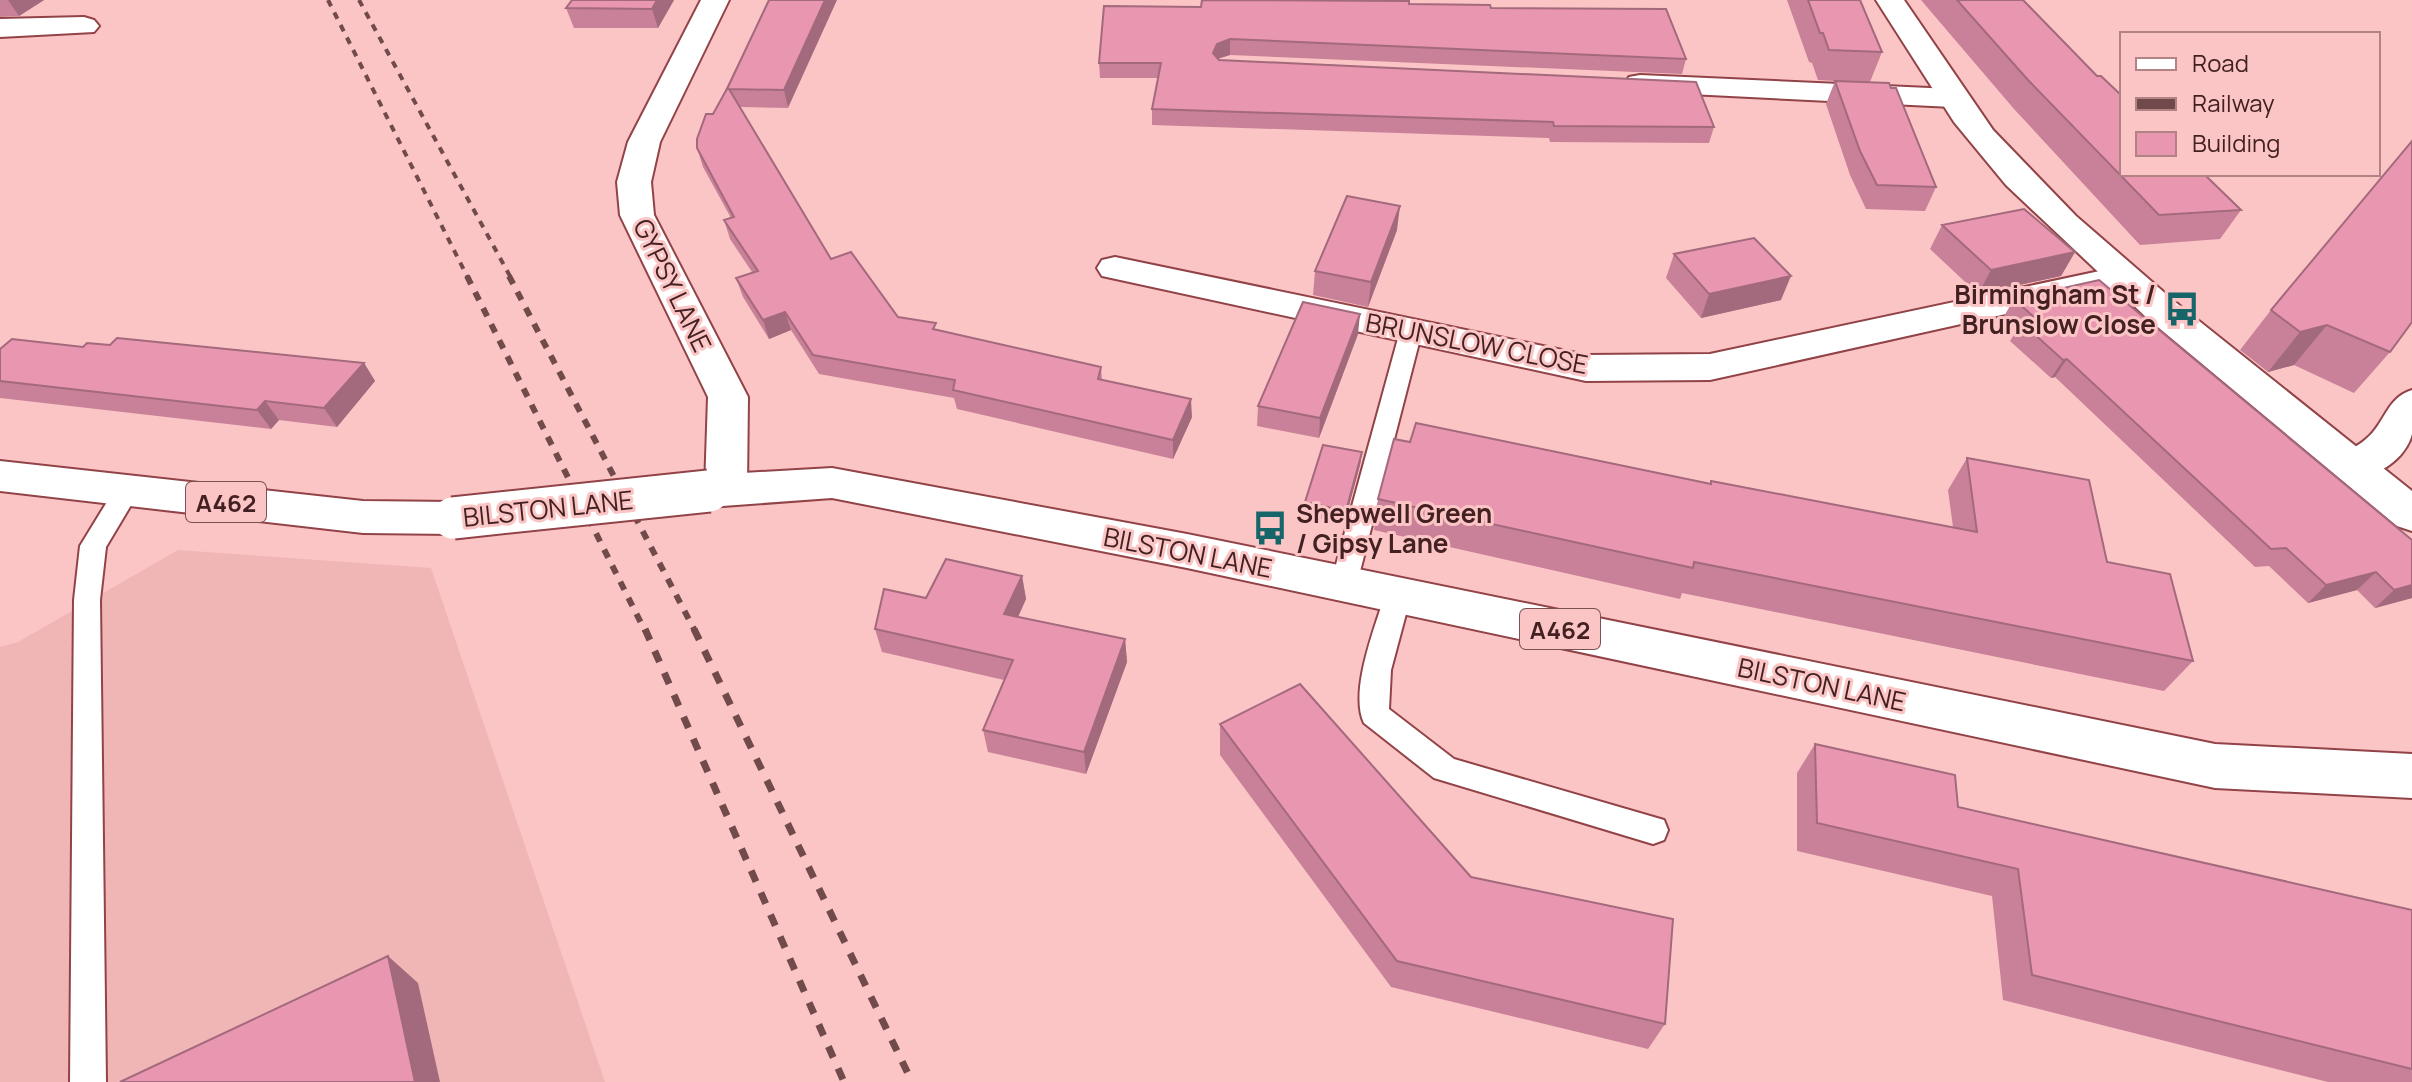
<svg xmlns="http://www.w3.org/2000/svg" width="2412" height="1082" viewBox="0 0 2412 1082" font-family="Manrope,sans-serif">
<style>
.built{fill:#f0b5b5}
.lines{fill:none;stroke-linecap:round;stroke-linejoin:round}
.service-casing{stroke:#914347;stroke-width:4}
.minor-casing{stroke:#914347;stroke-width:4}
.tertiary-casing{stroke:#914347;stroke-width:4}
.primary-casing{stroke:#914347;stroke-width:4}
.service{fill:#fff;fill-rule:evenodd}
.minor{fill:#fff;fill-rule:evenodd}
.tertiary{fill:#fff;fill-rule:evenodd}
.primary{fill:#fff;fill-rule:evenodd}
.rail-far2{stroke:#714a4b;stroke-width:4;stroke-dasharray:7 7;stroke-linecap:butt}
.rail-far1{stroke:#714a4b;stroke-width:6;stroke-dasharray:9 9;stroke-linecap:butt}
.rail{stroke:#714a4b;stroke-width:7;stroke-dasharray:12 12;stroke-linecap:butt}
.primary-bridge-casing{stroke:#914347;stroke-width:45;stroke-linecap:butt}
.primary-bridge{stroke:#fff;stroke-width:41}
.wall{fill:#c88198}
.shaded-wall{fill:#a3697c}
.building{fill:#e996b1;stroke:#a3697c;stroke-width:2}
.labels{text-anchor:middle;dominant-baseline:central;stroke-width:6;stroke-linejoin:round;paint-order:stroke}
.shield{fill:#fcc5c5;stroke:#7a5253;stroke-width:2}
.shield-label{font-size:24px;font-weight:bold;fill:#432122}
.street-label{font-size:26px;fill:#432122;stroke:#fcc5c5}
.poi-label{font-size:26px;font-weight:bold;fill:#432122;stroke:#fcc5c5;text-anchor:end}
</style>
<rect width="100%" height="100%" fill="#fcc5c5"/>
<!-- built -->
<path class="built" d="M178 550 431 568 605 1082H0V647L18 642Z"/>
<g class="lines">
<!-- service casing -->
<g class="service-casing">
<path id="service" d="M1411 324 1419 326 1422 331 1357 583 1353 590 1344 593 1335 590 1331 583 1400 331 1403 326Z
M127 481 136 484 140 490 106 547 100 600 106 1082H70L74 600 80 546 118 484Z
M1398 584 1408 588 1411 595 1391 670 1389 709 1454 759 1664 820 1668 830 1664 840 1653 844 1434 778 1364 723C1349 692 1375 627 1385 595L1388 588Z"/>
</g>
<!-- minor casing -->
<g class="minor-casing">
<path id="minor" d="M701 0H729L660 142 651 182 654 215 748 397 747 488 741 499 726 503 711 499 705 488 708 397 620 215 617 182 628 142Z
M84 17 94 20 99 26 94 32 0 37V19Z
M1640 75 1952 89 1963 91 1968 98 1963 105 1952 107 1629 91 1625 84 1629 77Z
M1115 257 1586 355 1710 354 2123 266 2136 269 2141 277 2136 285 2123 288 1710 380 1586 381 1102 276 1097 268 1102 260Z
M2412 390C2412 404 2412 421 2412 434 2405 463 2365 485 2338 477L2332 466C2341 451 2354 450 2366 439 2385 424 2386 398 2412 390Z"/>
</g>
<!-- tertiary casing -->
<g class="tertiary-casing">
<path id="tertiary" d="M1876 0H1904L1993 130 2076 216 2174 301 2412 491V531L2397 526 2147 318 2006 185 1954 122Z"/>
</g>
<!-- primary casing -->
<g class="primary-casing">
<path id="primary" d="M0 461 363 501 453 502 468 507 475 518 468 529 453 534 363 533 0 491Z
M832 468 1187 534 2215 744 2412 754V798L2215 788 1187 568 832 498 709 507 694 502 688 491 694 480 709 475Z"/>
</g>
<!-- service -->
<use href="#service" class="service"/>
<!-- minor -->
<use href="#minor" class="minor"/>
<!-- tertiary -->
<use href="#tertiary" class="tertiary"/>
<!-- primary -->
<use href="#primary" class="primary"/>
<!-- rail-far2 -->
<path class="rail-far2" d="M328 0 468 278
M359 0 511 278"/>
<!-- rail-far1 -->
<path class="rail-far1" d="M467 276 645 631
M509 276 695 631"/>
<!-- rail -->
<path class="rail" d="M645 629 844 1082
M694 629 912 1082"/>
<!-- primary-bridge casing -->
<g class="primary-bridge-casing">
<path id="primary-bridge" d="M453 518 709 491"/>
</g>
<!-- primary-bridge -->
<use href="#primary-bridge" class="primary-bridge"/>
</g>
<!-- wall -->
<path class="wall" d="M0 0H44L19 16 0 17Z
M674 0 658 28H574L566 8Z
M769 0 788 108 740 107 831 259 898 317 938 330 1101 367 1102 380 1192 417 1173 459 957 409 954 398 819 374 791 330 769 339 743 297 736 278 752 272 730 239 724 220 731 218 703 167 697 148Z
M1787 0H1860L1882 52 1870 82 1936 187 1925 211 1866 209 1850 175 1826 104 1835 81 1818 80 1812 63 1809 62Z
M1921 0H2023L2097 76 2241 210 2220 239 2140 245 2014 109Z
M1409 4 1686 59 1682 74 1230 55 1218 59 1219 60 1714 127 1709 143 1550 142 1549 138 1152 125V109L1158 78H1100L1099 63 1201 7Z
M2412 141 2390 352 2354 393 2294 365 2268 372 2240 350 2271 310Z
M1942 225 2075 252 2061 276 1978 294 1930 249Z
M1397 230 1368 307 1313 295 1315 271Z
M1674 254 1781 300 1701 318 1666 278Z
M2014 299 2412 598 2375 608 2357 590 2308 603 2269 566 2255 567 2055 377 2051 378 2010 341 2017 330 2003 318Z
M1358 334 1319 438 1257 426 1258 406Z
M110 345 364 363 375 381 337 427 279 420 271 429 0 398V349Z
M1410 442 1710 484 1711 481 1953 527 1948 490 1967 458 2107 562 2193 661 2164 691 1682 593 1680 599 1374 530 1378 499Z
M1362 452 1360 465 1344 524 1304 515 1305 502Z
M1022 576 1026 599 1018 617 1125 639 1127 662 1086 774 988 752 983 730 1004 680 882 652 875 629 926 598Z
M1220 724 1471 877 1665 1024 1648 1049 1391 987 1220 755Z
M1815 744 1958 807 2412 910V1082H2328L2003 1000 1992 896 1797 851V773Z"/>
<!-- shaded-wall -->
<path class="shaded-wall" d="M8 0H44L19 16Z
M657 0H674L658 28 652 9Z
M825 0H837L788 108 784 90Z
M1230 39V55L1216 59 1213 53 1217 44Z
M1400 206 1397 230 1368 307 1371 282Z
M2075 252 2061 276 1978 294 1991 270Z
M1791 276 1781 300 1701 318 1709 294Z
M785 312 791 330 769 339 763 320Z
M1360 314 1358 334 1319 438 1320 418Z
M2327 325 2294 365 2268 372 2300 332Z
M2067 359 2055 377 2051 378 2063 360Z
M364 363 375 381 337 427 324 408Z
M1191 399 1192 417 1173 459V440Z
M265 401 279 420 271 429 257 410Z
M1362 452 1360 465 1344 524 1346 511Z
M2376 572 2357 590 2308 603 2326 585Z
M1022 576 1026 599 1009 637 1004 614Z
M2412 585V598L2375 608 2394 590Z
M1125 639 1127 662 1086 774 1084 752Z
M388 956 418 983 440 1082H415Z"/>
<!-- building -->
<path class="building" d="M572 0H657L652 9 566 8Z
M769 0H825L784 90 729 89 831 259 851 252 898 317 936 323 933 329 1101 367 1098 379 1191 399 1173 440 953 390 955 380 813 355 785 312 763 320 736 278 758 271 724 220 734 217 697 148V139L706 114H713L728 87Z
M1202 0 1409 1V4L1490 5 1491 8 1666 9 1686 59 1230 39 1217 44 1213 53 1219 60 1696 82 1714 127 1554 126 1553 122 1152 109 1161 63H1099L1104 6 1201 7Z
M1808 0H1860L1882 52 1829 50 1823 33H1820Z
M1957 0H2023L2097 76H2101L2122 96V174H2204L2241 210 2159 215 2028 80Z
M1835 81 1889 83 1891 88H1896L1936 187 1877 185 1860 151Z
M2412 141V322L2390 352 2327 325 2300 332 2271 310Z
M1347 196 1400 206 1371 282 1315 271Z
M2024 209 2075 252 1991 270 1942 225Z
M1754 238 1791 276 1709 294 1674 254Z
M2099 280 2412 540V585L2394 590 2376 572 2326 585 2286 548 2271 549 2067 359 2063 360 2022 323 2036 319 2014 299Z
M1303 302 1360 314 1320 418 1258 406Z
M117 338 364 363 324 408 265 401 257 410 0 381V349L12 339 83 347 87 343 110 345Z
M1416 423 1711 484V481L1977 532 1967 458 2089 480 2107 562 2170 574 2193 661 1694 562 1693 568 1378 499 1394 439 1410 442Z
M1323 445 1362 452 1346 511 1305 502Z
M946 559 1022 576 1004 614 1125 639 1084 752 983 730 1013 660 875 629 884 589 926 598Z
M1300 684 1471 877 1673 919 1665 1024 1397 961 1220 724Z
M1815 744 1955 775 1958 807 2412 910V1069L2032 975 2018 869 1817 823Z
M388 956 415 1082H120Z"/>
<!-- icons -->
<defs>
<g id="bus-bare" transform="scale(2.76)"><path d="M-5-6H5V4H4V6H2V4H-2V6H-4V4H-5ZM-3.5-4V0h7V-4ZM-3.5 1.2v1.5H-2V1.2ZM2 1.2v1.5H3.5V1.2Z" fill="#166568" stroke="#fcc5c5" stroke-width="2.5" paint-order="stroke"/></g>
</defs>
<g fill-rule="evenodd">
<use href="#bus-bare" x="2182" y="309"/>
<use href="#bus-bare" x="1270" y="528"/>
</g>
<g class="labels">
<!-- shield labels -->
<g class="shield">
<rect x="186" y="482" width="80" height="40" rx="6"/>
<rect x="1520" y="609" width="80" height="40" rx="6"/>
</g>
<g class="shield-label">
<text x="226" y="502">A462</text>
<text x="1560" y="629">A462</text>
</g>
<!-- street labels -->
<g class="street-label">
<text transform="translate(673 285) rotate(64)">GYPSY LANE</text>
<text transform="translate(1477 343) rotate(11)">BRUNSLOW CLOSE</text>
<text transform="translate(548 508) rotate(-6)">BILSTON LANE</text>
<text transform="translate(1188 552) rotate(11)">BILSTON LANE</text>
<text transform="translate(1822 684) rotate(12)">BILSTON LANE</text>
</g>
<!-- poi labels -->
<g class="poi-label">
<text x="2156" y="294">Birmingham St /<tspan x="2156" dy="30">Brunslow Close</tspan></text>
<text x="1296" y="513" text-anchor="start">Shepwell Green<tspan x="1296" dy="30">/ Gipsy Lane</tspan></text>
</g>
</g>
<!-- legend -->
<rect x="2120" y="32" width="260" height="144" fill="#fcc5c5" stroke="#b28384" stroke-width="2"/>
<rect x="2136" y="58" width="40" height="12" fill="#ffffff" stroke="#b28384" stroke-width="2"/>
<text x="2192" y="72" font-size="24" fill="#432122">Road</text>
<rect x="2136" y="98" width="40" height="12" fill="#714a4b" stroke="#b28384" stroke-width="2"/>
<text x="2192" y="112" font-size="24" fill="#432122">Railway</text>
<rect x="2136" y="132" width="40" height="24" fill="#e996b1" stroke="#b28384" stroke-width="2"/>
<text x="2192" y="152" font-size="24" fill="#432122">Building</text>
</svg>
